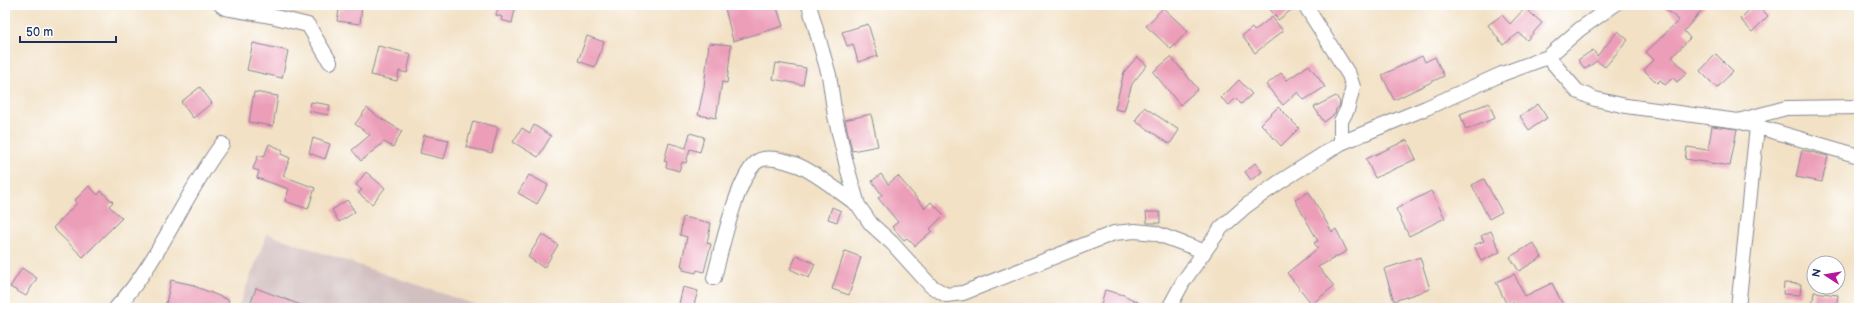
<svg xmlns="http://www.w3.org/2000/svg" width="1864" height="313" viewBox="0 0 1864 313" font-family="'Balsamiq Sans',sans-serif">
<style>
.industrial{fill:#d2bfc0}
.building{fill:#ec9db7}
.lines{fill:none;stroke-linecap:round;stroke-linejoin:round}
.minor-casing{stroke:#868892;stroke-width:16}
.minor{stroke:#fff;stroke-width:14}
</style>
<rect width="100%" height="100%" fill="#fff"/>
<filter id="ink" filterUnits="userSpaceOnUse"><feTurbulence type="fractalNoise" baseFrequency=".025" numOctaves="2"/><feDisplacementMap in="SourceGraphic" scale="8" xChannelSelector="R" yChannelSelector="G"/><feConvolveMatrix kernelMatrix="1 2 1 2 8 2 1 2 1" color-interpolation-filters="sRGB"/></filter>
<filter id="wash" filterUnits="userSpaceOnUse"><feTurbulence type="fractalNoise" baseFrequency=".012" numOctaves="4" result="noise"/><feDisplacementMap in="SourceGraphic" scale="16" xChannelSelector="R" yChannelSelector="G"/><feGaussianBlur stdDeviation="0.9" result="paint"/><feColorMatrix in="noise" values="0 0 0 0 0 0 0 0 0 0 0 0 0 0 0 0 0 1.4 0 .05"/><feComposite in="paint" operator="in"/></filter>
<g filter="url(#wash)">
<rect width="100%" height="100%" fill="#f2e1c5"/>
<!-- industrial -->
<path class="industrial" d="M267 234 485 308H238Z"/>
<g id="blocks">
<!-- building -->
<path class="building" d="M344 5H362L360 24 337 21 339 10H344Z
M499 5H516L512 23 501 20 502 17 496 15Z
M736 5H776L783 26 733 41 725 8Z
M1267 5H1297V6L1278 20Z
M1660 5H1706L1684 31 1690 38 1672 57 1687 73 1677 82 1673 78 1665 85 1660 80 1657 83 1644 70 1654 60 1646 52 1679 20Z
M1754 5H1758L1768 16 1752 32 1740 19Z
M1163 8 1188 31 1171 49 1146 26Z
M1525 8 1542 23 1527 40 1519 33 1503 45 1488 25 1502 15 1510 24Z
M1272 17 1283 31 1255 53 1242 36 1252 28 1254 31Z
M868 24 878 56 858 62 853 44 847 46 842 32Z
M1618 31 1628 40 1605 67 1597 61 1585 69 1578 60 1593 50 1597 56Z
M587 36 604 42 595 67 578 61Z
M253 43 288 51 282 78 247 70Z
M709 43 731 45 727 83 722 82 716 118 698 115 704 87Z
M378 46 411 54 407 73 399 71 397 81 371 75Z
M1716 54 1733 71 1717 88 1700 71Z
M1422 56 1425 62 1435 57 1444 76 1394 100 1382 75Z
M1137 57 1147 65 1132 84 1124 111 1115 109 1124 72Z
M1171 57 1198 89 1180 105 1153 72Z
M776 63 806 68 803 85 773 79Z
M1309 65 1325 87 1304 100 1298 92 1283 105 1266 85 1281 73 1287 80Z
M1239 80 1252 94 1241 104 1236 98 1229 105 1221 98Z
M200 87 212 103 193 118 181 102Z
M254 92 278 96 273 126 249 122Z
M1336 96 1340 102 1339 107 1336 109 1335 114 1324 122 1314 107Z
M311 102 330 105 328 115 309 111Z
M1489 103 1495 118 1466 130 1460 114Z
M1538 104 1547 118 1529 130 1520 116Z
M1144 107 1179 130 1170 144 1135 121Z
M1278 107 1299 128 1281 146 1261 124Z
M367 108 380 118 402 131 393 147 384 142 361 161 352 150 370 135 355 124Z
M871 114 878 146 852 151 845 120Z
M473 121 498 127 492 153 466 147Z
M534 125 551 136 538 157 513 142 522 128 530 133Z
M1712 126 1737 129 1730 166 1685 159 1687 147 1708 150Z
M690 133 704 137 700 152 690 149 686 163 682 162 679 171 666 167 667 162 664 161 669 143 686 148Z
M424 135 449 140 444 159 420 153Z
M313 138 330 144 325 159 309 153Z
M1407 140 1416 159 1375 178 1366 159Z
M269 144 283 150 281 154 290 158 283 176 315 188 308 209 285 201 289 189 257 178 259 171 253 169 258 155 264 157Z
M1802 150 1828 156 1822 182 1796 177Z
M1255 163 1262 172 1251 180 1245 172Z
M366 172 385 188 372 204 358 193 362 190 356 185Z
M881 174 888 184 898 176 925 208 931 202 944 215 930 229 932 231 915 246 907 238 904 240 892 227 898 222 878 198 882 195 872 181Z
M529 175 548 185 537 204 518 193Z
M1484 179 1502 212 1489 219 1472 185Z
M89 186 98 195 101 191 113 202 109 206 122 218 83 257 53 228 77 203 74 201Z
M1431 191 1445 218 1409 236 1396 209Z
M1309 192 1332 232 1336 229 1347 251 1318 267 1334 286 1312 304 1287 273 1318 248 1314 243 1318 241 1295 200Z
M347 200 355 212 339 222 332 210Z
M832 207 841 211 837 222 828 219Z
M1146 212H1160V223H1147Z
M683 217 711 223 707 243 711 244 704 272 697 270 696 273 683 270V266H681L687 237 680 235Z
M1491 231 1500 252 1481 261 1474 245 1484 241 1481 236Z
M542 234 558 245 544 268 528 257Z
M1533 243 1542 257 1519 271 1510 257Z
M845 251 861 257 849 295 832 289Z
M797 255 815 264 809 278 790 269Z
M1420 257 1430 289 1394 301 1384 269Z
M22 268 37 278 26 296 10 287Z
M1514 274 1525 296 1552 283 1563 305 1556 308H1516L1513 302 1507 305 1496 282Z
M171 280 194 285V286L229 300 226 308H165Z
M1784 283 1801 284 1800 295 1783 294Z
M683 287 698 291 693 308H678Z
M256 288 306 307V308H249Z
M1105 290 1124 295 1149 308H1100Z
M1814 292 1838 295 1836 308H1812Z"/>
</g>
</g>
<g filter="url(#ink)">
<use href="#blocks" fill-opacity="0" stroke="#868892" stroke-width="1"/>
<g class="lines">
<!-- minor casing -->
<g class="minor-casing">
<path id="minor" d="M221 5 225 8 271 16 308 25 330 62
M809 5 829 75 835 116 847 167 858 205 871 224 892 243 931 286 946 295 963 293 1114 233 1135 231 1155 233 1203 251
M1305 5 1349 75 1353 87 1347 110 1341 121V143
M1548 57 1577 91 1595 99 1626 106 1738 121 1859 156
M1738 121 1786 108 1859 107
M714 278C721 252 737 175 758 161 767 155 787 161 797 165 814 171 842 194 858 205
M116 308C161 259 183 196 222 144
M1169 308 1183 282 1221 228 1246 206 1278 183 1341 143 1426 108 1502 74 1548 57 1580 29 1614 5
M1738 308 1757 127"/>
</g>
<!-- minor -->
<use href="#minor" class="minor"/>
</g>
</g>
<!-- margin -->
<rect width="1864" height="313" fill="none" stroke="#fff" stroke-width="20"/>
<!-- north arrow -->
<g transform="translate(1826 275) rotate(282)"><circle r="19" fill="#ffffff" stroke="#a4acbf"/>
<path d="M0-3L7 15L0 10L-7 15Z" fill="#b5179e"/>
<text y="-6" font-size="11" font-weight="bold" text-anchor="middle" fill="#1b2f5e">N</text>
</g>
<!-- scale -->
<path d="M20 36v6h96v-6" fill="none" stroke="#1b2f5e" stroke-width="2"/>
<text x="26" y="36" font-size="12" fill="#1b2f5e" stroke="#ffffff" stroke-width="3" paint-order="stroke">50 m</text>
</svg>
